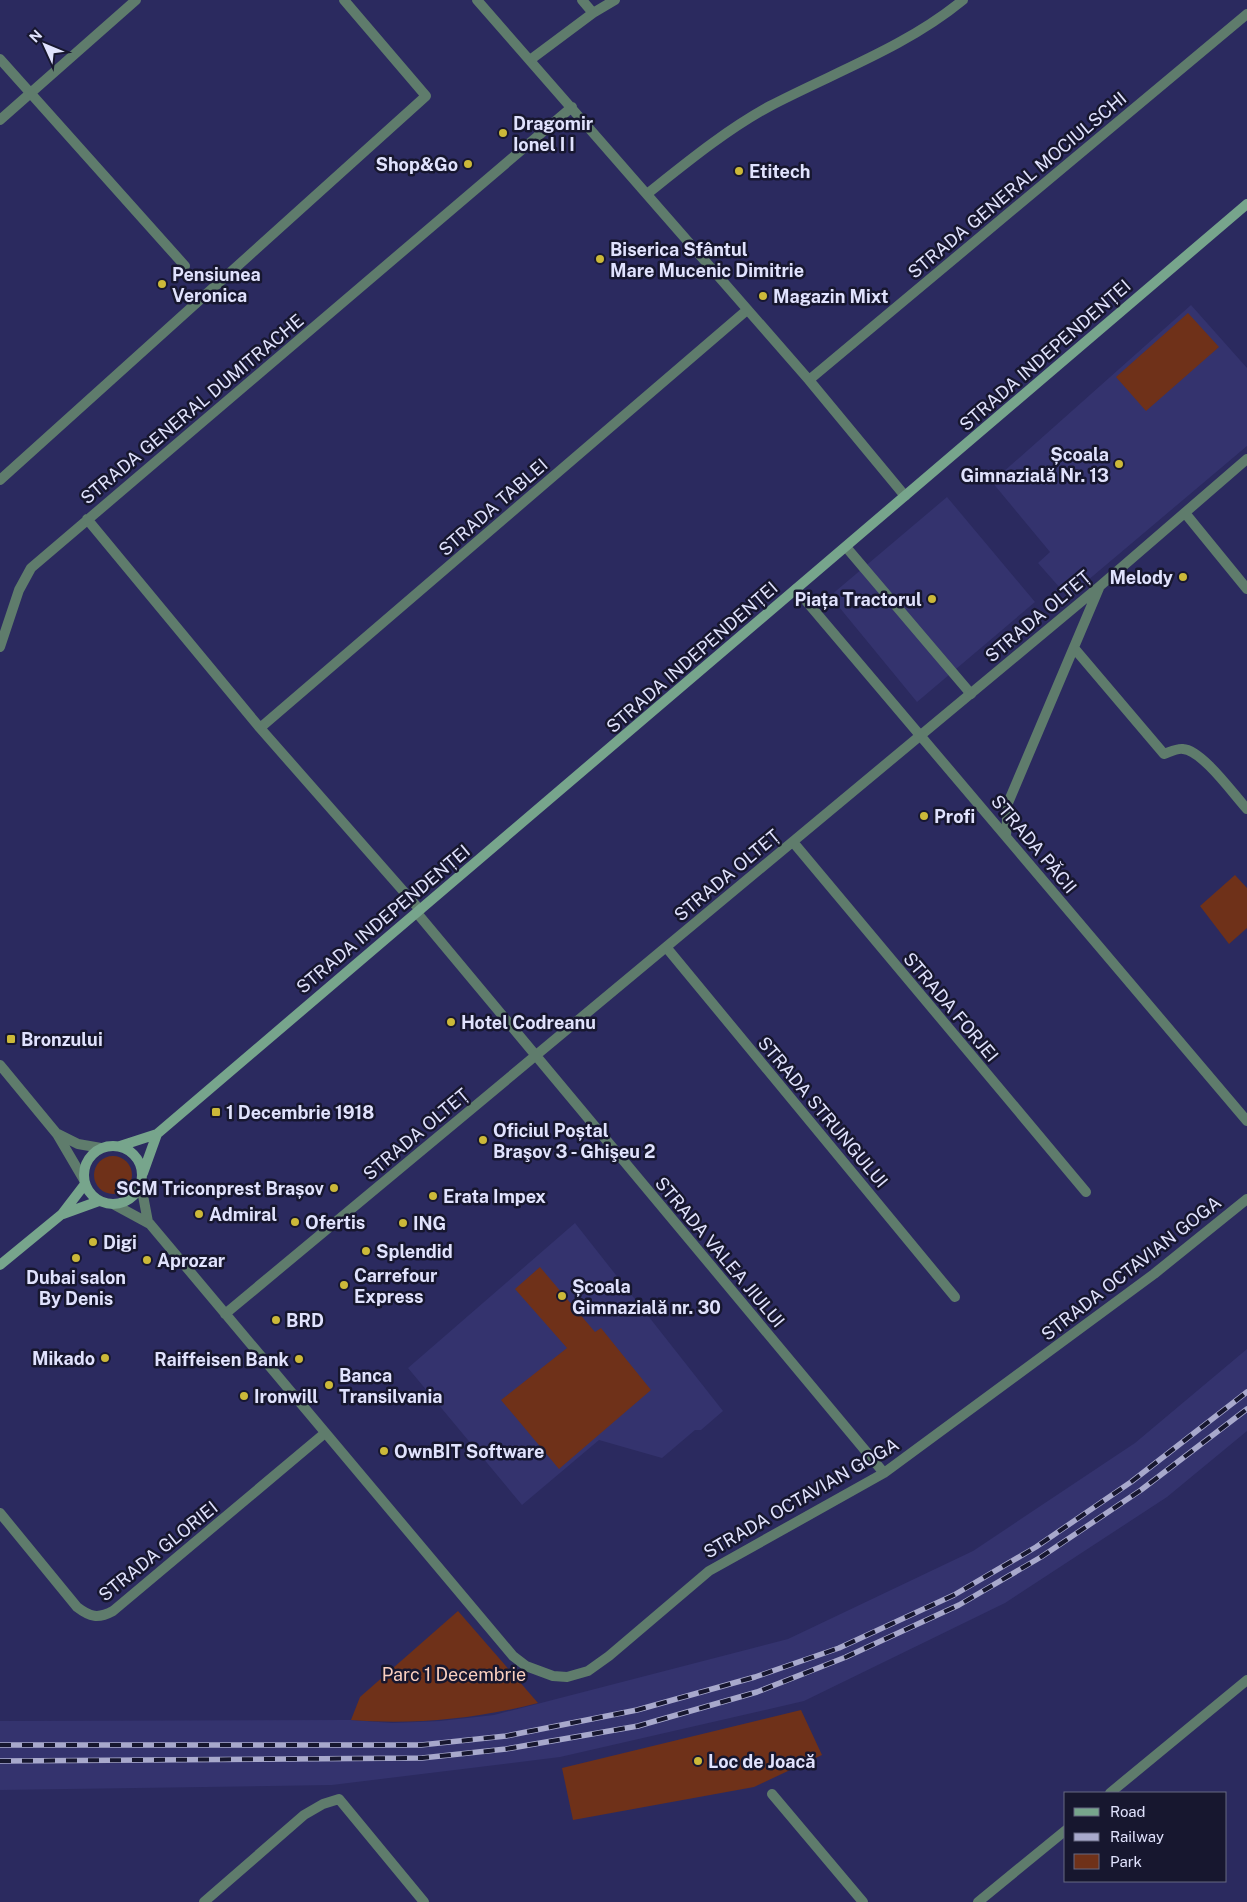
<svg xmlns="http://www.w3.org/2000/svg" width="1247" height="1902" viewBox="0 0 1247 1902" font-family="'Public Sans',sans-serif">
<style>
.built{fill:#34336e}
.green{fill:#6f3119}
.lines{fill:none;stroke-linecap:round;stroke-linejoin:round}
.pedestrian{stroke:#5f7c6c;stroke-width:10}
.minor{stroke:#5f7c6c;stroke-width:10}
.tertiary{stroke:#5f7c6c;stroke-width:10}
.secondary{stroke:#77a58c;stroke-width:10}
.rail-casing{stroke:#a8a9cc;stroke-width:5.5}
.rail{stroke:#17172f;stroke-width:4;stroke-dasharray:11;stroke-linecap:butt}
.poi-dot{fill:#ccb939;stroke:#17172f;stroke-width:2}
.labels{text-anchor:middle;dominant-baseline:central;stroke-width:5;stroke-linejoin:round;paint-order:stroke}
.poi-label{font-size:18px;font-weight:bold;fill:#e0e2fd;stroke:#17172f;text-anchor:start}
.street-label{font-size:18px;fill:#e0e2fd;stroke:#17172f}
.park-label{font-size:18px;fill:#facfbf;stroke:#17172f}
</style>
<rect width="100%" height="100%" fill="#2b2a5f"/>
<!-- built -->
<path class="built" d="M1191 305 1247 368V446L1068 597 1038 563 1050 552 992 482Z
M947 497 1035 602 917 702 830 596Z
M575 1223 723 1411 701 1430H695L662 1458 599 1440 522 1505 408 1368Z
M1247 1349V1431L1167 1497 1005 1603 804 1701 560 1757 332 1785 0 1790V1721L351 1720 392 1723 440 1721 494 1715 788 1639 973 1551 1135 1443Z"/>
<!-- green -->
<path class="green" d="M1188 313 1219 347 1146 411 1116 377Z
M1235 875 1247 888V928L1229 944 1200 906Z
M94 1175a19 19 0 1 1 38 0a19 19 0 1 1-38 0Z
M540 1267 595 1332 601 1328 651 1390 559 1469 501 1400 567 1348 515 1289Z
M458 1611 538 1703C476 1719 414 1725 351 1720L360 1697Z
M801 1710 822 1755 754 1787 573 1820 562 1768Z"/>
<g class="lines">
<!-- pedestrian -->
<path class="pedestrian" d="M846 547 971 694"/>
<!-- minor -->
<path class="minor" d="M477 0 809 380 905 496
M582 0 593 13
M0 59 185 266
M530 60 593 13 615 0
M0 120 136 0
M647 194C686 163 726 130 770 106 835 72 906 47 963 0
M809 380 1247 14
M0 480 426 96 344 0
M1185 513 1247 589
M87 519 260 728 420 910
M796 589 1247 1121
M0 647 19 590 31 568 572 107
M1074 648 1164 754C1170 752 1177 748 1183 749 1202 750 1234 795 1247 809
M260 728 747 310
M1006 836 1008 803 1099 588
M793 842 1086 1192
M417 913 884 1473
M666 947 955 1297
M141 1185 148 1222
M115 1205 150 1224 513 1656 526 1666 553 1676 567 1677 588 1671 609 1656 709 1571 884 1473 1154 1274 1247 1199
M225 1314 1100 586 1247 459
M0 1513 77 1607C90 1617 98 1619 113 1611L325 1433
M1110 1793 1247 1680
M772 1794 863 1902
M204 1902 304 1815 323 1804 339 1799 424 1902
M978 1902 1066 1830"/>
<!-- tertiary -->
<path class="tertiary" d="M0 1065 57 1134 84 1180
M58 1134 78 1144 101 1148"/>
<!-- secondary -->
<path class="secondary" d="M84 1175a29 29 0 1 1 58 0a29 29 0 1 1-58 0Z
M120 1146 157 1134 1247 204
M143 1173 157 1134
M63 1214 99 1201
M0 1265 62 1214 85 1184"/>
<!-- rail casing -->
<g class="rail-casing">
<path id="rail" d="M0 1745H421L506 1736 637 1710 755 1677 839 1648 954 1595 1036 1547 1131 1482 1247 1392
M0 1761 422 1758 506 1749 638 1726 757 1692 846 1657 959 1605 1041 1557 1141 1490 1247 1409"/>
</g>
<!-- rail -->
<use href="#rail" class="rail"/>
</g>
<!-- markers -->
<g class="poi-dot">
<circle cx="503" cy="133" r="5"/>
<circle cx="468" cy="164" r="5"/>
<circle cx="739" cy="171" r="5"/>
<circle cx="600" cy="259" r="5"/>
<circle cx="162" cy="284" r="5"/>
<circle cx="763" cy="296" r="5"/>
<circle cx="1119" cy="464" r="5"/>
<circle cx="1183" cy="577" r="5"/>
<circle cx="932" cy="599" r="5"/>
<circle cx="924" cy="816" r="5"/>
<circle cx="451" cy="1022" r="5"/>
<rect x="6" y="1034" width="10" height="10" rx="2.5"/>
<rect x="211" y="1107" width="10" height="10" rx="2.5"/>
<circle cx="483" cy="1140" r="5"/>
<circle cx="334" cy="1188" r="5"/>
<circle cx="433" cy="1196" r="5"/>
<circle cx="199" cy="1214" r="5"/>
<circle cx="295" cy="1222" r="5"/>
<circle cx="403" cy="1223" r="5"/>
<circle cx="93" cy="1242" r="5"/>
<circle cx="366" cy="1251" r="5"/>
<circle cx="76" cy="1258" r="5"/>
<circle cx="147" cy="1260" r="5"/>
<circle cx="344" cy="1285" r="5"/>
<circle cx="562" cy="1296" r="5"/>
<circle cx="276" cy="1320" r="5"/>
<circle cx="105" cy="1358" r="5"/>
<circle cx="299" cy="1359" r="5"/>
<circle cx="329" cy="1385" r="5"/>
<circle cx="244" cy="1396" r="5"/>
<circle cx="384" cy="1451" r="5"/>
<circle cx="698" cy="1761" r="5"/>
</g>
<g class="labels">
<!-- poi labels -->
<g class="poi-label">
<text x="513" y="123">Dragomir<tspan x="513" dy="21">Ionel I I</tspan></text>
<text x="458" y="164" text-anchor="end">Shop&amp;Go</text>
<text x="749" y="171">Etitech</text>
<text x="610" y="249">Biserica Sfântul<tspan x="610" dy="21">Mare Mucenic Dimitrie</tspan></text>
<text x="172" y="274">Pensiunea<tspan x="172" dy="21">Veronica</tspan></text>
<text x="773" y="296">Magazin Mixt</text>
<text x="1109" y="454" text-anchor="end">Școala<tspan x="1109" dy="21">Gimnazială Nr. 13</tspan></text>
<text x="1173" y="577" text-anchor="end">Melody</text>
<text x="922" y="599" text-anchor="end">Piața Tractorul</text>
<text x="934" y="816">Profi</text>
<text x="461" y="1022">Hotel Codreanu</text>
<text x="21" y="1039">Bronzului</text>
<text x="226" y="1112">1 Decembrie 1918</text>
<text x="493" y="1130">Oficiul Poștal<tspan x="493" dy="21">Braşov 3 - Ghişeu 2</tspan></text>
<text x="324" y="1188" text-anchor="end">SCM Triconprest Brașov</text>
<text x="443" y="1196">Erata Impex</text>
<text x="209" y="1214">Admiral</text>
<text x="305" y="1222">Ofertis</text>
<text x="413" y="1223">ING</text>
<text x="103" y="1242">Digi</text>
<text x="376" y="1251">Splendid</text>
<text x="157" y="1260">Aprozar</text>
<text x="354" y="1275">Carrefour<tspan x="354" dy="21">Express</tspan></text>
<text x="76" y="1277" text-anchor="middle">Dubai salon<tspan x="76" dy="21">By Denis</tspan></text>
<text x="572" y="1286">Școala<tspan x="572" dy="21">Gimnazială nr. 30</tspan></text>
<text x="286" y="1320">BRD</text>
<text x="95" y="1358" text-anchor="end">Mikado</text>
<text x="289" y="1359" text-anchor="end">Raiffeisen Bank</text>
<text x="339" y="1375">Banca<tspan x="339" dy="21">Transilvania</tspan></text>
<text x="254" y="1396">Ironwill</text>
<text x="394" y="1451">OwnBIT Software</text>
<text x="708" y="1761">Loc de Joacă</text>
</g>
<!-- street labels -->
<g class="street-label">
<text transform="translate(1017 185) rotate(-40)">STRADA GENERAL MOCIULSCHI</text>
<text transform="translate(1045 355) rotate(-41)">STRADA INDEPENDENȚEI</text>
<text transform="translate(192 409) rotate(-40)">STRADA GENERAL DUMITRACHE</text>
<text transform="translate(493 507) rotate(-41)">STRADA TABLEI</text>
<text transform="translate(1038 616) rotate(-40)">STRADA OLTEȚ</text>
<text transform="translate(692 657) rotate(-41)">STRADA INDEPENDENȚEI</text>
<text transform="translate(1034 844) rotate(50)">STRADA PĂCII</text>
<text transform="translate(727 875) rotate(-40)">STRADA OLTEȚ</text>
<text transform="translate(383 919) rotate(-40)">STRADA INDEPENDENȚEI</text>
<text transform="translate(951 1007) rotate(50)">STRADA FORJEI</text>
<text transform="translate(823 1112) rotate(50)">STRADA STRUNGULUI</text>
<text transform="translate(416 1134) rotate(-40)">STRADA OLTEȚ</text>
<text transform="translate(720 1252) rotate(50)">STRADA VALEA JIULUI</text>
<text transform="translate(1131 1268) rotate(-38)">STRADA OCTAVIAN GOGA</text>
<text transform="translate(801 1498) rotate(-30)">STRADA OCTAVIAN GOGA</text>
<text transform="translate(158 1551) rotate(-39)">STRADA GLORIEI</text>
</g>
<!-- park labels -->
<g class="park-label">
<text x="454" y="1674">Parc 1 Decembrie</text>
</g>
</g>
<!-- legend -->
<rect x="1064" y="1792" width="162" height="90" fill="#17172f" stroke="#676881"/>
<rect x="1074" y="1808" width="25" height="8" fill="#77a58c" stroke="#676881"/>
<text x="1110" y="1817" font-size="15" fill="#e0e2fd">Road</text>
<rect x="1074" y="1833" width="25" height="8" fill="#a8a9cc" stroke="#676881"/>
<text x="1110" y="1842" font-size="15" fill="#e0e2fd">Railway</text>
<rect x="1074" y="1854" width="25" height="15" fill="#6f3119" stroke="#676881"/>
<text x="1110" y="1867" font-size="15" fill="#e0e2fd">Park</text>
<!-- north arrow -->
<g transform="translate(45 45) rotate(314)" stroke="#17172f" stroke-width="4" paint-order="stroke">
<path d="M0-4L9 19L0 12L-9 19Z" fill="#e0e2fd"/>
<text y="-8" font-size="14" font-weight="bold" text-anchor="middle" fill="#e0e2fd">N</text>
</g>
</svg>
